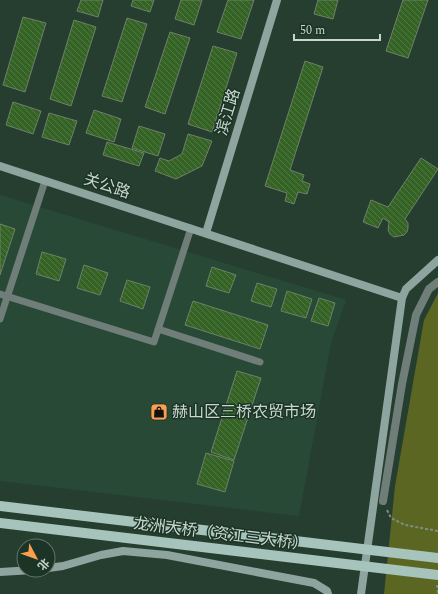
<svg xmlns="http://www.w3.org/2000/svg" width="438" height="594" viewBox="0 0 438 594" font-family="Spectral,'Noto Sans SC',serif">
<style>
.built{fill:#294937}
.green{fill:#5a6622}
.building{fill:url(#building-back-hatch);stroke:#6e8069}
.lines{fill:none;stroke-linecap:round;stroke-linejoin:round}
.path{stroke:#7c8f84;stroke-width:2;stroke-dasharray:3 2;stroke-linecap:butt}
.lane{stroke:#707e7a;stroke-width:7}
.street{stroke:#707e7a;stroke-width:8}
.secondary{stroke:#8ea59f;stroke-width:8}
.primary-bridge{stroke:#a6c3bc;stroke-width:10}
.labels{text-anchor:middle;dominant-baseline:central;stroke-width:3;stroke-linejoin:round;paint-order:stroke}
.street-label{font-size:16px;fill:#c8d6cd;stroke:#1b3426}
.poi-label{font-size:16px;fill:#c8d6cd;stroke:#1b3426;text-anchor:start}
</style>
<defs>
<pattern id="building-back-hatch" width="6" height="6" patternUnits="userSpaceOnUse"><rect width="6" height="6" fill="#346325"/><path d="M-1 5l2 2M0 0l6 6M5-1l2 2" fill="none" stroke="#507943"/></pattern>
</defs>
<rect width="100%" height="100%" fill="#263e30"/>
<!-- built -->
<path class="built" d="M0 195 346 300 331 343 299 516 0 481Z"/>
<!-- green -->
<path class="green" d="M438 293V594H384L395 486 424 320Z"/>
<!-- building -->
<path class="building" d="M81 0H103L98 17 77 11Z
M133 0H154L150 12 131 6Z
M181 0H202L194 25 175 19Z
M228 0H254L241 39 217 32Z
M318 0H338L333 19 314 14Z
M403 0H428L408 58 386 51Z
M23 17 46 23 25 92 3 85Z
M127 18 147 24 122 102 102 96Z
M74 20 96 27 71 106 50 99Z
M170 32 190 38 165 114 145 107Z
M213 46 237 53 212 132 188 124Z
M305 61 323 67 290 170 304 175 302 181 310 184 307 194 298 192 294 204 285 201 287 193 265 186Z
M13 102 41 111 33 134 6 125Z
M94 110 121 119 114 142 86 133Z
M49 113 77 121 69 145 42 137Z
M139 126 165 134 158 156 132 148Z
M188 134 212 141 202 166 176 179 155 171 160 158 169 161 182 154Z
M107 142 144 153 139 166 103 155Z
M421 158 438 169 405 219 408 223V228L407 232 404 235 394 237 390 234 388 230 389 222 383 218 378 228 363 222 371 200 388 207Z
M0 224 15 229 0 275Z
M42 252 66 259 59 281 36 274Z
M84 265 108 273 100 295 77 288Z
M212 267 236 275 229 293 206 286Z
M127 280 150 287 143 309 120 301Z
M257 283 277 289 271 307 251 301Z
M287 291 312 299 306 318 281 311Z
M319 298 335 303 328 326 311 321Z
M193 301 268 325 260 349 185 325Z
M237 371 261 378 234 460 211 452Z
M206 453 234 461 225 492 197 484Z"/>
<g class="lines">
<!-- path -->
<path class="path" d="M387 510 391 518 405 525 438 531
M437 585 438 593"/>
<!-- lane -->
<path class="lane" d="M0 294 154 342 191 228
M0 319 45 181
M158 329 260 362"/>
<!-- street -->
<path class="street" d="M383 501 402 384 416 315 429 289 438 282"/>
<!-- secondary -->
<path class="secondary" d="M0 166 402 298
M206 233 277 0
M48 568 63 566 101 555 123 551 167 555 314 583 327 591 328 594
M0 572 33 570
M361 594 402 298 406 289 438 260"/>
<!-- primary-bridge -->
<path class="primary-bridge" d="M0 506 438 558
M0 523 438 575"/>
</g>
<!-- icons -->
<defs>
<g id="shop-square" transform="scale(0.9)"><rect x="-9" y="-9" width="18" height="18" rx="4" fill="#fa9f4f" stroke="#1b3426"/><path d="M-5-2.5h2.3a2.7 3.5 0 0 1 5.4 0H5L5.5 6h-11ZM-1.5-2.5h3a1.5 2.3 0 0 0-3 0Z" fill="#111"/></g>
</defs>
<g fill-rule="evenodd">
<use href="#shop-square" x="159" y="412"/>
</g>
<g class="labels">
<!-- street labels -->
<g class="street-label">
<text transform="translate(228 112) rotate(-73)">滨江路</text>
<text transform="translate(107 186) rotate(18)">关公路</text>
<text transform="translate(221 534) rotate(7)">龙洲大桥（资江三大桥）</text>
</g>
<!-- poi labels -->
<g class="poi-label">
<text x="172" y="412">赫山区三桥农贸市场</text>
</g>
</g>
<!-- north arrow -->
<g transform="translate(36 558) rotate(131)"><circle r="19" fill="#1b3426" stroke="#607569"/>
<path d="M0-3L7 15L0 10L-7 15Z" fill="#fa9f4f"/>
<text y="-6" font-size="11" font-weight="bold" text-anchor="middle" fill="#c8d6cd">北</text>
</g>
<!-- scale -->
<path d="M294 34v6h86v-6" fill="none" stroke="#c8d6cd" stroke-width="2"/>
<text x="300" y="34" font-size="12" fill="#c8d6cd" stroke="#1b3426" stroke-width="3" paint-order="stroke">50 m</text>
</svg>
